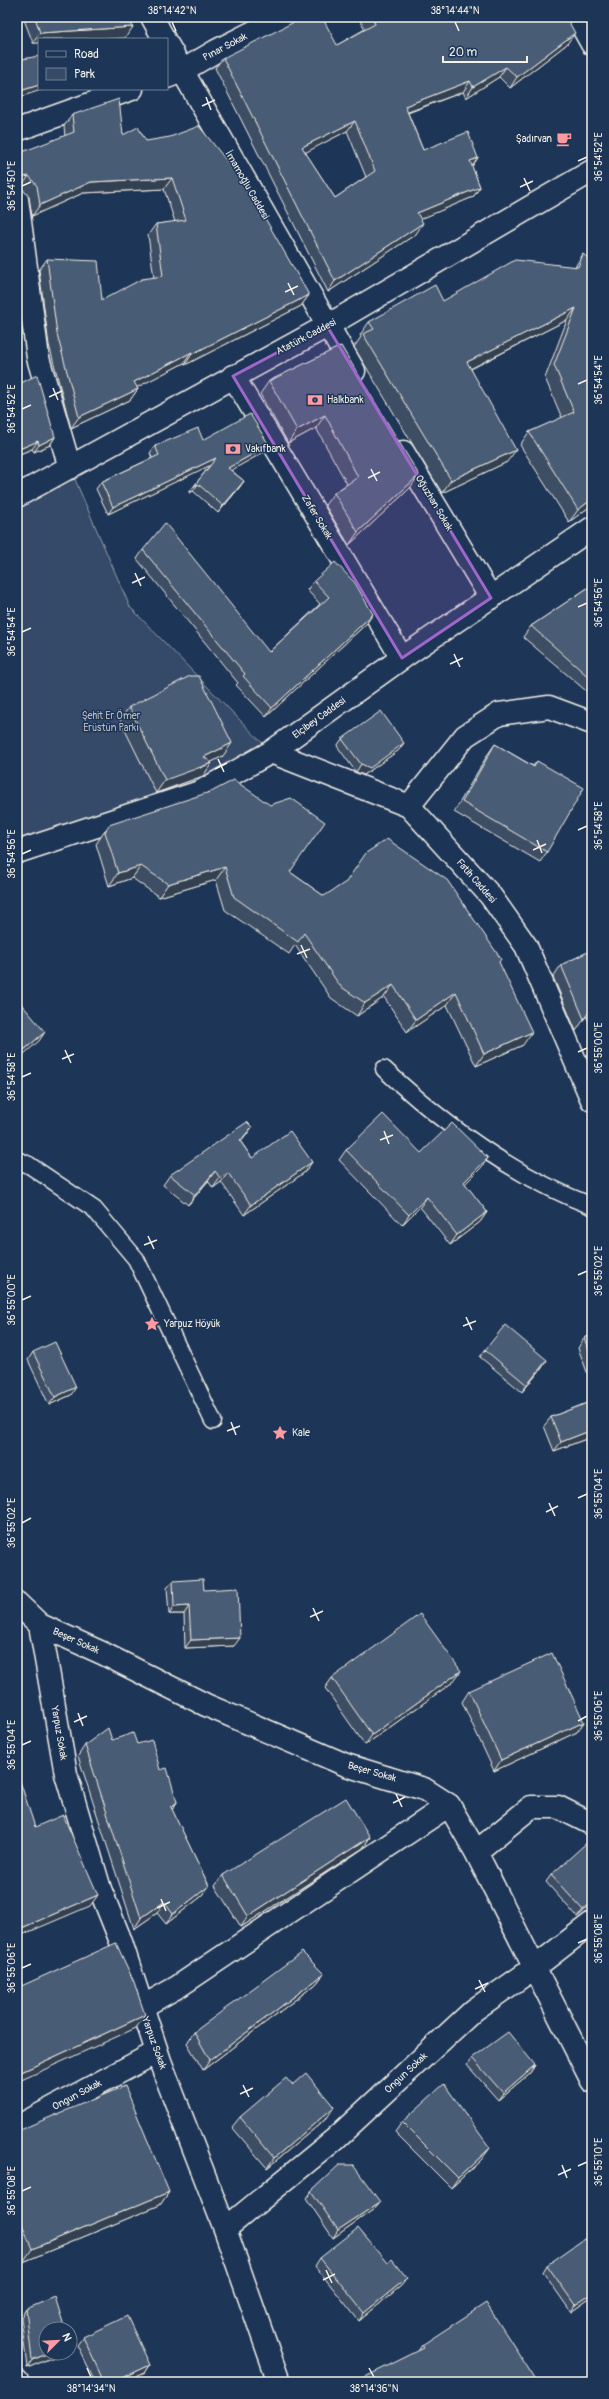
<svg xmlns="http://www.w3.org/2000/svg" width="609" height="2399" viewBox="0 0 609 2399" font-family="Pangolin,sans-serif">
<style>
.green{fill:#354a67;stroke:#949ea8}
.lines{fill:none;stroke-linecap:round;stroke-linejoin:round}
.lane-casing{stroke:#f4f1e8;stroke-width:19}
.street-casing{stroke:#f4f1e8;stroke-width:25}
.secondary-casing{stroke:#f4f1e8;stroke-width:25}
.lane{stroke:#1d3557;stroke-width:16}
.street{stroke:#1d3557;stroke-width:22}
.secondary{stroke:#1d3557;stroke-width:22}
.wall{fill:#3e4e64;stroke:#f4f1e8;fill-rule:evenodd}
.shaded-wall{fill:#324051;stroke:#f4f1e8}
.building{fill:#485b74;stroke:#f4f1e8;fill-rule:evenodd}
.marked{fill:#9f67cb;fill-opacity:0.2;stroke:#9f67cb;stroke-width:3;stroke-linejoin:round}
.ticks{fill:none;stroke:#f4f1e8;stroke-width:1.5}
.labels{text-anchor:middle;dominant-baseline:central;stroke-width:3;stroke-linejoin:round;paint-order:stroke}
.street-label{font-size:10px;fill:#f4f1e8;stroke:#1d3557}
.poi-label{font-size:10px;fill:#f4f1e8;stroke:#1d3557;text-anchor:start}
.park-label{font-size:10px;fill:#bbbfc1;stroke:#1d3557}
.neatline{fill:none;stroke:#f4f1e8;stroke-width:1.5}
.ticks-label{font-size:10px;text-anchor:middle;fill:#f4f1e8}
</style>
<rect width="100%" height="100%" fill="#1d3557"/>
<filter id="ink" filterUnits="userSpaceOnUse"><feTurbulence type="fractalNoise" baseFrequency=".025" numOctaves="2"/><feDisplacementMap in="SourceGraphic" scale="8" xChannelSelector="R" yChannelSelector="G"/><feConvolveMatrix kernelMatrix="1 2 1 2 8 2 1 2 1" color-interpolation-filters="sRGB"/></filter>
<g filter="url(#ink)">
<!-- green -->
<path class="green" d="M70 468 130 607 271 752 200 792 17 852V502Z"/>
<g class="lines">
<!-- lane casing -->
<g class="lane-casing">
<path id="lane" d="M384 1069C445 1126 513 1176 592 1206
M17 1160 29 1165 94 1209 136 1259 213 1421"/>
</g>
<!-- street casing -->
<g class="street-casing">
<path id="street" d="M152 17 164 39
M577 17 592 44
M167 44 354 371
M17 199 38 358 70 468
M233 376 402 658
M403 452 491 598
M17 1603 40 1625 102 1653 206 1705 346 1765 424 1789 449 1805 476 1852 592 2081
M40 1625 66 1774 100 1889 120 1939 160 2061 225 2229 279 2382
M476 1852 531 1807H558L592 1824
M142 2007 179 1986 449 1805
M17 2127 157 2052
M225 2229 335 2139 474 2010 534 1968 592 1923"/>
</g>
<!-- secondary casing -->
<g class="secondary-casing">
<path id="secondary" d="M167 77 182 71 216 51 283 17
M17 130 132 89
M17 496 327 326 592 171
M271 752 409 806 490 895 526 946 592 1100
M409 806 465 736 499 714 549 707 592 723
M17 852 200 792 271 752 402 658 592 528
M17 2381V2382"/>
</g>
<!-- lane -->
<use href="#lane" class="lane"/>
<!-- street -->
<use href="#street" class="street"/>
<!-- secondary -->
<use href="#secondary" class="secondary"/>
</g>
<!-- wall -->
<path class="wall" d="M23 17H128L125 38 33 43Z
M358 17H566L567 44 510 88 499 77 466 98 463 92 408 113 423 150 472 167 480 187 473 197 420 219 416 234 328 292 215 68 223 58 337 45 365 29ZM347 131 366 177 335 198 305 152Z
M72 115 123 135 146 141 309 295 301 306 185 365 184 363 137 387 138 389 130 400 71 428 49 345 39 270 47 259 102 300 154 278 148 235 156 224 175 222 164 189 83 193 32 216 29 197 21 187 17 188 65 136 64 126Z
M583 254 592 505 569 522 520 445 529 432 562 418 545 378 567 320 471 369 507 462 442 493 354 347 361 337 360 335 369 322 443 301 575 267Z
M341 346 410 488 349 545 325 505 334 493 347 484 316 428 288 443 260 394 269 381Z
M17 385 55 437 50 445 34 452 32 449 17 455Z
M203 440 269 445 264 452 231 470 244 481 239 488 218 513 193 491 189 493 210 465 108 514 96 489 101 482 152 458 150 453 155 446Z
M143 550 269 652 320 604 307 590 314 581 367 623 266 717 236 685 238 683 137 559Z
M592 585V696L523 637 531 626Z
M129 707 223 756 211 762 203 776 156 793 120 720Z
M342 739 399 750 364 775 356 772 337 746Z
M495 744 533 766 537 761 547 852 540 862 454 812 488 754Z
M109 825 290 872 324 896 499 962 523 1045 476 1066 447 1005 407 1032 384 997 357 1016 331 998 295 945 289 954 225 910 216 880 159 897 132 878 109 886 96 844Z
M592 950V1027L586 1016 576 1031 553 977 561 965Z
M252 1127 241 1142 252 1158 312 1162 305 1172 244 1215 221 1182 213 1188 208 1181 188 1205 163 1185 170 1175Z
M346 1150 421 1153 481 1168 465 1184 487 1212 480 1222 450 1245 420 1207 402 1225 339 1160Z
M592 1335V1385L578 1348 584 1338Z
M485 1350 542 1368 522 1392 480 1357Z
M33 1352 71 1395 49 1405 28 1360Z
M592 1401V1453L586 1439 554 1451 544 1426 551 1417Z
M173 1581 204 1590 234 1646 185 1648 184 1614H169L167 1588Z
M332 1678 453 1682 365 1745 325 1688Z
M469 1691 584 1722 577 1732 494 1771 462 1702Z
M112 1740 137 1744 160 1770 177 1802 172 1810 209 1886 202 1896 166 1924 157 1913 134 1929 78 1756 85 1745Z
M370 1837 363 1848 241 1927 215 1886 223 1875Z
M551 1875 592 1904 577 1917 546 1882Z
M324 1974 316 1984 203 2070 187 2043 194 2032Z
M472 2058 535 2065 530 2073 498 2100 467 2065Z
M292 2085 327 2118 267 2168 232 2127 240 2117Z
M402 2122 482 2159 451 2188 395 2132Z
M17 2131 169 2192 160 2205 23 2262 17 2247Z
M311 2191 374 2209 333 2238 306 2198Z
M320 2258 387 2263 402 2285 359 2321 315 2266Z
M547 2265 592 2297 571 2312 543 2272Z
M26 2309 46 2353H63L27 2368 21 2317Z
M83 2337 150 2365 145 2373 125 2382H95L77 2345Z
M422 2345 537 2382 418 2351Z"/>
<!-- shaded-wall -->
<path class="shaded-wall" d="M133 27 125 38 103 39H39V43H33L40 33Z
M575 33 567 44 510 88 517 77Z
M506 67 499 77 466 98 473 87Z
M470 81 463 92 397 116 405 106Z
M39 85V89H44L17 98V92Z
M355 121 347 131 295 158 302 147Z
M478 158 471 168 470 161Z
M29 176 21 187 17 188V178Z
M172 178 164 189 83 193 32 216 40 205 91 182Z
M480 187 473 197 409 224 417 213Z
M423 223 416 234 328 292 335 281Z
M309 295 301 306 185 365 192 354Z
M576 308 567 320 458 375 467 362Z
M192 352 184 363 126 393 134 382Z
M138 389 130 400 71 428 79 417Z
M325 415 316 428 288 443 297 430Z
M55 437 50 445 34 452 39 445Z
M38 441 32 449 17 455V450Z
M269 445 264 452 223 475 228 468Z
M516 450 507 462 442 493 451 480Z
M216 458 211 465 108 514 113 507Z
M419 475 410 488 349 545 358 532Z
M244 481 239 488 218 513 223 506Z
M198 484 193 491 189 493 194 486Z
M592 499V505L569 522 578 510Z
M373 614 367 623 266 717 272 708Z
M232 743 223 756 200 768 212 763 203 776 156 793 165 780 204 757Z
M404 743 399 750 364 775 356 772 361 764Z
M141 866 132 878 109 886 118 873Z
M225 867 216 880 159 897 168 884Z
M393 985 384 997 357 1016 365 1003Z
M456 992 447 1005 407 1032 416 1020Z
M45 1032 39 1041 17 1060V1056Z
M532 1032 523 1045 476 1066 484 1054Z
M252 1127 245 1137 233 1151 240 1141Z
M488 1158 481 1168 457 1192 464 1182Z
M312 1162 305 1172 244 1215 251 1205Z
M215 1171 208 1181 188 1205 195 1195Z
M228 1173 221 1182 213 1188 220 1178Z
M427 1197 420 1207 402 1225 409 1215Z
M487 1212 480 1222 450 1245 457 1235Z
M547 1360 542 1368 522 1392 527 1385Z
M76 1387 71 1395 49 1405 55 1397Z
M592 1430V1431L586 1439 554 1451 561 1442Z
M189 1606 184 1614H169L174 1607Z
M240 1638 234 1646 185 1648 191 1640Z
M461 1671 453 1682 365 1745 372 1735Z
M584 1722 577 1732 494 1771 501 1760Z
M177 1802 170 1813 171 1807Z
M370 1837 363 1848 241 1927 248 1916Z
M209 1886 202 1896 166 1924 173 1914Z
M98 1895 90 1906 17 1937V1930Z
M164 1902 157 1913 134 1929 141 1918Z
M592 1902V1904L577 1917 583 1910Z
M324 1974 316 1984 203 2070 210 2060Z
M145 2015 136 2028 17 2082V2074Z
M535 2065 530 2073 498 2100 503 2093Z
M334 2107 327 2118 267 2168 274 2158Z
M490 2148 482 2159 451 2188 458 2178Z
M169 2192 160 2205 23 2262 32 2249Z
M380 2202 374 2209 333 2238 338 2230Z
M407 2278 402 2285 359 2321 364 2313Z
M592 2294V2297L571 2312 575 2305Z
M49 2353H63L27 2368 32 2360Z
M150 2365 145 2373 125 2382H114Z"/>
<!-- building -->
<path class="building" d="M35 17H128L133 27 40 33Z
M304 17H322L337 45 375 24 372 17H566L575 33 517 77 506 67 473 87 470 81 405 106 423 150 468 132 478 158 470 161 480 187 417 213 423 223 335 281 223 58ZM355 121 375 171 335 198 302 147Z
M39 56V85L17 92V60Z
M119 99 123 135 138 127 146 141 170 137 199 126 246 185 309 295 192 354V352L134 382 138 389 79 417 57 334 47 259 98 261 102 300 142 279 163 276 156 224 186 220 172 178 91 182 40 205 37 186 29 176 17 178V179V154L74 132 72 115Z
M583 254 592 261V499L578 510 529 432 574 412 554 365 576 308 467 362 516 450 451 480 363 334 374 329 369 322 435 285 443 301 515 260 578 267Z
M341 346 419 475 358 532 334 493 358 477 325 415 297 430 269 381Z
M37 375 55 437 39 445 38 441 17 450V400H18L17 398V385Z
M250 414 269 445 228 468 244 481 223 506 198 484 194 486 216 458 113 507 101 482 159 455 155 446 198 428 203 440Z
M165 523 269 652 329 597 314 581 335 562 355 583 373 614 272 708 243 676 245 674 143 550Z
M592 585V680L531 626Z
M190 676H199L232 743 204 757 212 763 165 780 129 707Z
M381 711 404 743 370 768 361 764 342 739Z
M495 744 534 767 537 761 584 788 547 852 462 802Z
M234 780 270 805 291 798 325 822 290 872 324 896 346 882 366 853 387 839 447 880 501 959 499 962 532 1032 484 1054 456 992 416 1020 393 985 365 1003 340 986 304 933 298 942 234 897 225 867 168 884 141 866 118 873 105 832 109 825 213 791Z
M592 950V1007L584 1019 561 965Z
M17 999 45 1032 17 1056Z
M383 1114 421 1153 452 1123 488 1158 464 1182 487 1212 457 1235 427 1197 409 1215 346 1150Z
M247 1122 252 1127 240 1141 252 1158 290 1131 312 1162 251 1205 228 1173 220 1178 215 1171 195 1195 170 1175Z
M505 1325 547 1360 527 1385 485 1350Z
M592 1335V1358L584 1338Z
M55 1342 76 1387 55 1397 33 1352Z
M592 1401V1430L561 1442 551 1417Z
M203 1579 204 1590 238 1588 240 1638 191 1640 189 1606 174 1607 173 1581Z
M420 1614 461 1671 372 1735 332 1678Z
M552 1653 584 1722 501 1760 469 1691Z
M108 1728 112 1740 133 1733 137 1744 152 1740 160 1770 167 1768 177 1802 171 1807 209 1886 173 1914 164 1902 141 1918 85 1745Z
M17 1772 35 1827 63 1815 98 1895 17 1930Z
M346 1798 370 1837 248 1916 223 1875Z
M592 1838V1902L583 1910 551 1875Z
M116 1943 134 1982 145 2015 17 2074V1988Z
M302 1952 324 1974 210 2060 194 2032Z
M508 2032 535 2065 503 2093 472 2058Z
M306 2073 334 2107 274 2158 240 2117 286 2078 292 2085Z
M444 2084 490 2148 458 2178 402 2122Z
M125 2086 169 2192 32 2249 17 2212V2131Z
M339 2165H353L380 2202 338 2230 311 2191Z
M358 2228 387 2263 392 2259 407 2278 364 2313 320 2258Z
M587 2237 592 2244V2294L575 2305 547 2265Z
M55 2297 65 2329H46V2353H49L32 2360 26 2309Z
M486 2303 537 2382H355L424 2348 422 2345Z
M127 2316 150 2365 114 2382H104L83 2337Z"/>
</g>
<!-- marked area -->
<path class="marked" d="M327 326 491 598 402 658 233 376Z"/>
<!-- ticks -->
<path class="ticks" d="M172 22 176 31M455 22 459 31M206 97 211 110M202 106 215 100M578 161 587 157M524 178 530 191M22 186 31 182M520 187 533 181M288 283 294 295M285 292 298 286M578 384 587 380M53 388 58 400M49 397 62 391M22 409 31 405M371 469 377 481M368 478 380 472M135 573 141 586M132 583 145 577M578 607 587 603M22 632 31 628M454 654 460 667M450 664 463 658M218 759 224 772M215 769 227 763M578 830 587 826M537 840 542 853M533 850 546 844M22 854 31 850M301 945 307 958M297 954 310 949M65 1050 71 1063M578 1052 587 1048M62 1059 74 1054M22 1077 31 1073M384 1131 389 1144M380 1140 393 1135M148 1236 154 1249M144 1245 157 1240M578 1275 587 1271M22 1300 31 1296M466 1317 472 1330M463 1326 476 1321M231 1422 236 1435M227 1431 240 1426M578 1498 587 1494M549 1503 555 1516M546 1512 558 1506M22 1523 31 1518M313 1608 319 1621M310 1617 323 1611M78 1713 83 1726M578 1721 587 1716M74 1722 87 1716M22 1745 31 1741M396 1794 402 1807M393 1803 405 1797M161 1899 166 1911M157 1908 170 1902M578 1943 587 1939M22 1968 31 1964M479 1980 485 1992M475 1989 488 1983M243 2085 249 2097M240 2094 253 2088M562 2165 567 2178M578 2166 587 2162M558 2175 571 2169M22 2191 31 2187M326 2270 332 2283M323 2280 335 2274M87 2368 91 2377M369 2368 374 2377"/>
<!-- icons -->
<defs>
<g id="cafe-bare" transform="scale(1.2)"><path d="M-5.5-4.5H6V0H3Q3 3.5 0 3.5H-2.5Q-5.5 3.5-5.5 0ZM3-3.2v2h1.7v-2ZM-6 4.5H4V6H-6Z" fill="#ff9aa2" stroke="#1d3557" stroke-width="2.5" paint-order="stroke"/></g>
<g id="bank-bare" transform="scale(1.2)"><path d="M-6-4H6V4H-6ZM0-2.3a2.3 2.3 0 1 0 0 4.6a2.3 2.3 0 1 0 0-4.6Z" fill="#ff9aa2" stroke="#1d3557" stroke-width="2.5" paint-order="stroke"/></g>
<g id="sight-bare" transform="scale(1.2)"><path d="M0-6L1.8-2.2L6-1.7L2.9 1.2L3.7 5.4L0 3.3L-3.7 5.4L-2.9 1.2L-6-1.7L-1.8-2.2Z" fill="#ff9aa2" stroke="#1d3557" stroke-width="2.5" paint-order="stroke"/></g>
</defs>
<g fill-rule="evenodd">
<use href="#cafe-bare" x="564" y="139"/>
<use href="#bank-bare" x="315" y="400"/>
<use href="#bank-bare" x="233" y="449"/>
<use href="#sight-bare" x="152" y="1324"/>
<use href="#sight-bare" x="280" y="1433"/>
</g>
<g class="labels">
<!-- street labels -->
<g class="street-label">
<text transform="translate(225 47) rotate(-28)">Pınar Sokak</text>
<text transform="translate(247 185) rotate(60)">İmamoğlu Caddesi</text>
<text transform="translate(306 337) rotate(-28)">Atatürk Caddesi</text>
<text transform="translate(434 503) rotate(59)">Oğuzhan Sokak</text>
<text transform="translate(317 517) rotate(59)">Zafer Sokak</text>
<text transform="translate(319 718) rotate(-36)">Elçibey Caddesi</text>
<text transform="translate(476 881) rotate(49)">Fatih Caddesi</text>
<text transform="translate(76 1641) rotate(24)">Beşer Sokak</text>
<text transform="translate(59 1733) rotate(80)">Yarpuz Sokak</text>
<text transform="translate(372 1772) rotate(16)">Beşer Sokak</text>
<text transform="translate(154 2043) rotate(70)">Yarpuz Sokak</text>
<text transform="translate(406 2073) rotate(-43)">Ongun Sokak</text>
<text transform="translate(77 2095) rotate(-28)">Ongun Sokak</text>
</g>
<!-- poi labels -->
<g class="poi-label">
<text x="552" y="139" text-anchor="end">Şadırvan</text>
<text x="327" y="400">Halkbank</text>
<text x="245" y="449">Vakıfbank</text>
<text x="164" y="1324">Yarpuz Höyük</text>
<text x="292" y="1433">Kale</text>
</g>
<!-- park labels -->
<g class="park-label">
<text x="111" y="716">Şehit Er Ömer<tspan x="111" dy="12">Erüstün Parkı</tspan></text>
</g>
</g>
<!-- margin -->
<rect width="609" height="2399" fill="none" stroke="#1d3557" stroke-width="44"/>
<!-- legend -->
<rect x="38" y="38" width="130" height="52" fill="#1d3557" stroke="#738091"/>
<rect x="46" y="51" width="20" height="6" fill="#1d3557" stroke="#738091"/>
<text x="74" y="58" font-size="12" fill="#f4f1e8">Road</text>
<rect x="46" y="68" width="20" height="12" fill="#354a67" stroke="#738091"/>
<text x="74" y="78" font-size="12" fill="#f4f1e8">Park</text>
<!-- north arrow -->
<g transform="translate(58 2341) rotate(66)"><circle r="19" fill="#1d3557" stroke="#738091"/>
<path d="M0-3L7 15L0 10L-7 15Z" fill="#ff9aa2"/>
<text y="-6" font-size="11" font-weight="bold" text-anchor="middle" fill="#f4f1e8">N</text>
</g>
<!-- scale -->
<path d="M443 56v6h84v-6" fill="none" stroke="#f4f1e8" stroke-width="2"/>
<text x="449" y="56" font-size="12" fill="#f4f1e8" stroke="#1d3557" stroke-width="3" paint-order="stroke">20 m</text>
<rect x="22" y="22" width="565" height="2355" class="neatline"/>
<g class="ticks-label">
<text x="172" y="14">38°14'42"N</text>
<text x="455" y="14">38°14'44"N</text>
<text transform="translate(598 157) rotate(-90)" y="4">36°54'52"E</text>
<text transform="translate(11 186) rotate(-90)" y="4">36°54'50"E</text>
<text transform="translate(598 380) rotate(-90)" y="4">36°54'54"E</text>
<text transform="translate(11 409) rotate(-90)" y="4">36°54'52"E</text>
<text transform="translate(598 603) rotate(-90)" y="4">36°54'56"E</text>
<text transform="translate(11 632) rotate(-90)" y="4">36°54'54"E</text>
<text transform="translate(598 826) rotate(-90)" y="4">36°54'58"E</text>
<text transform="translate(11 854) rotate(-90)" y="4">36°54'56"E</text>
<text transform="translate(598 1048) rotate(-90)" y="4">36°55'00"E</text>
<text transform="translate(11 1077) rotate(-90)" y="4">36°54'58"E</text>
<text transform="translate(598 1271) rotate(-90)" y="4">36°55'02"E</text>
<text transform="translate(11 1300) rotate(-90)" y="4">36°55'00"E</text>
<text transform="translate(598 1494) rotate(-90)" y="4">36°55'04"E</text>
<text transform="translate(11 1523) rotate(-90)" y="4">36°55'02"E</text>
<text transform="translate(598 1716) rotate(-90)" y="4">36°55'06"E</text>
<text transform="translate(11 1745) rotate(-90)" y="4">36°55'04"E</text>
<text transform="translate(598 1939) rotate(-90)" y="4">36°55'08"E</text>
<text transform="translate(11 1968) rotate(-90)" y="4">36°55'06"E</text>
<text transform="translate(598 2162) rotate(-90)" y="4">36°55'10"E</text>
<text transform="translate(11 2191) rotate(-90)" y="4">36°55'08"E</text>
<text x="91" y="2392">38°14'34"N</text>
<text x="374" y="2392">38°14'36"N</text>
</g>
</svg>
